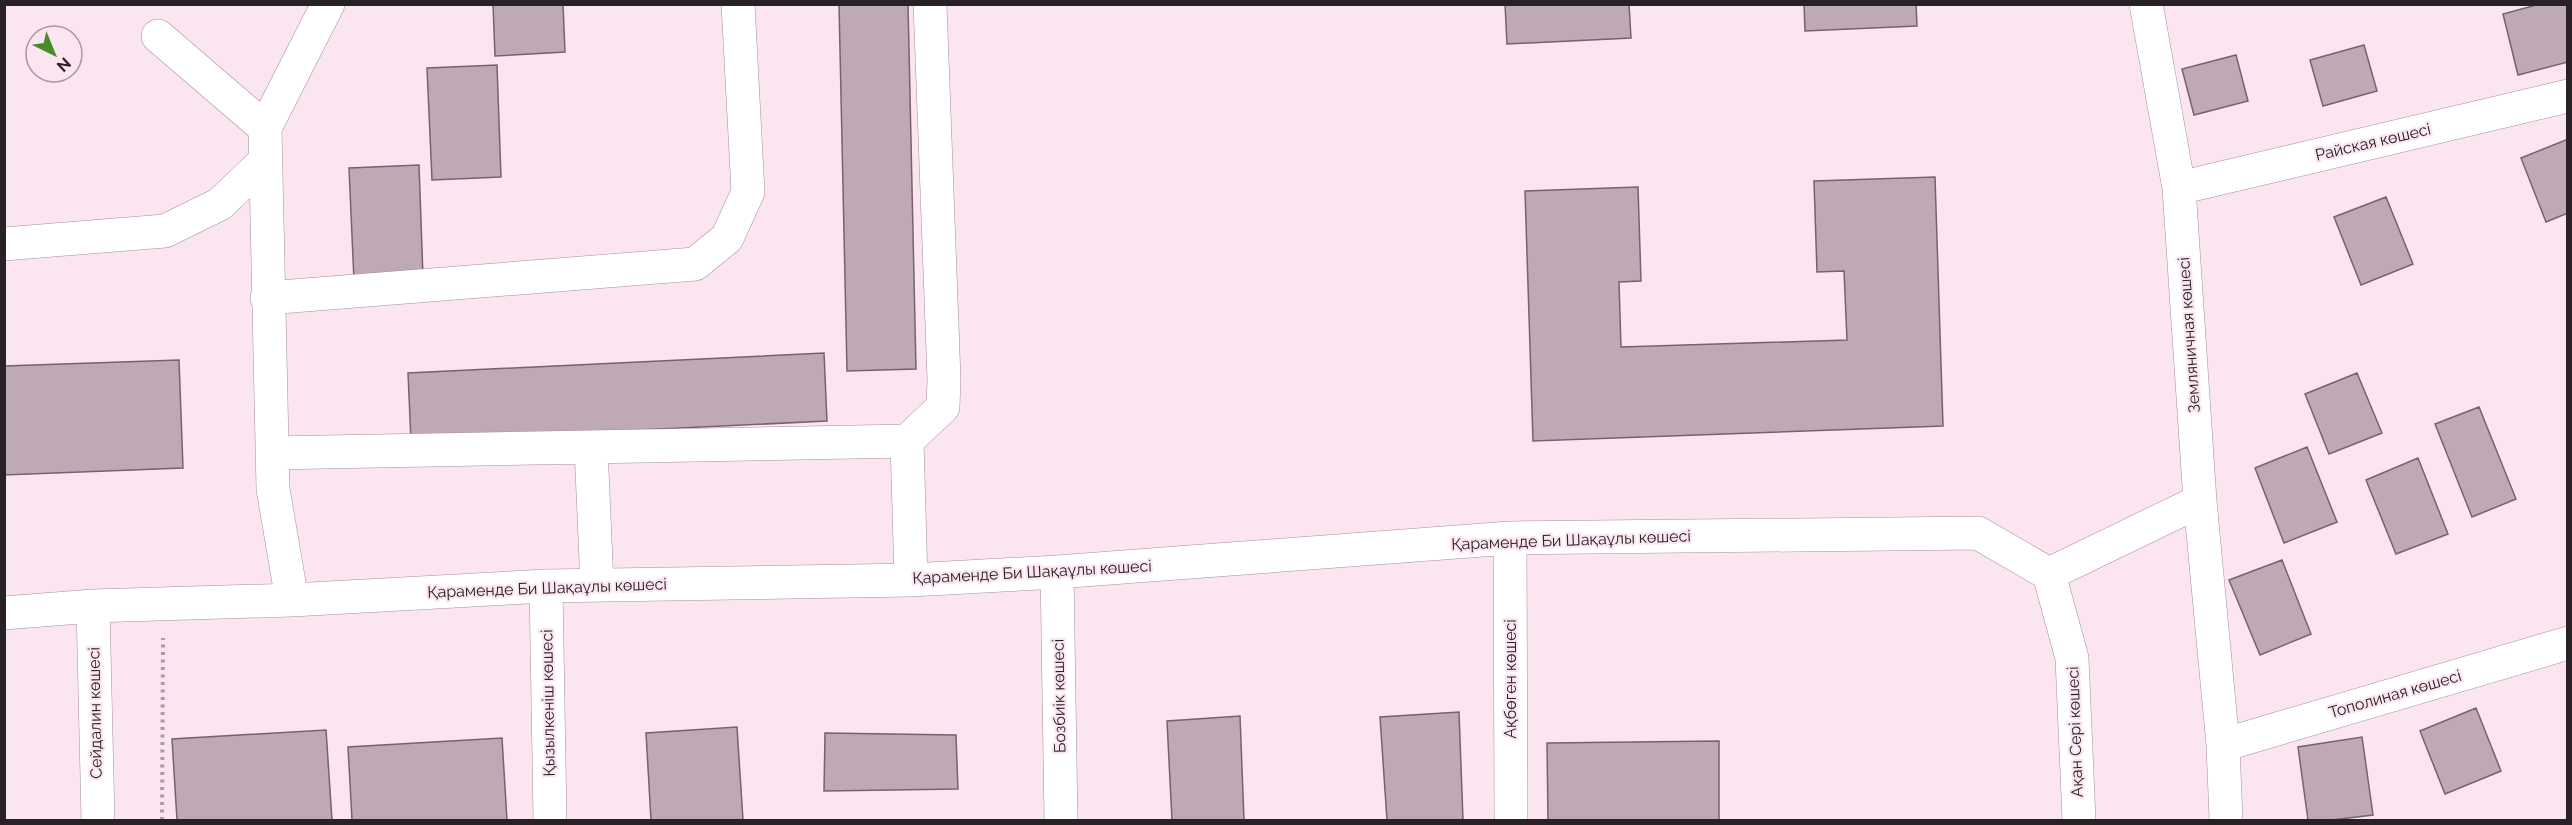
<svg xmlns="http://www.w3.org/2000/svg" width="2572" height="825" viewBox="0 0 2572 825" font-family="Raleway,sans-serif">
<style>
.building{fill:#bea9b4;stroke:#75636d;stroke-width:1.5}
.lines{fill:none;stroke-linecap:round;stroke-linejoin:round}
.minor-casing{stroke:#a38f9a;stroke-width:34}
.path{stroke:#ad9ca5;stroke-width:4;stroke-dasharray:3 4.5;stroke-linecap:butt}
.minor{stroke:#fff;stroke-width:33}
.labels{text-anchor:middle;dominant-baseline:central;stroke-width:4.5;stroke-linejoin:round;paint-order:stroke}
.street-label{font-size:16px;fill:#282125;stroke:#fbe5f1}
</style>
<rect width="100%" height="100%" fill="#fbe5f1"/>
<!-- building -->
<path class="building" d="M493 4H563L565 52 495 56Z
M839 4H908L916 369 847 371Z
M1505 4H1629L1631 38 1507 44Z
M1804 4H1916L1917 26 1805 31Z
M2540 4H2568V62L2518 75 2503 14Z
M2364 45 2377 91 2323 106 2310 60Z
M2236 55 2248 101 2194 115 2182 69Z
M497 65 501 177 432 180 427 68Z
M2568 139V213L2546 222 2521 158Z
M419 165 423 277 354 281 349 168Z
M1935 177 1943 426 1533 441 1525 191 1638 187 1641 281 1619 282 1621 347 1847 340 1844 271 1817 272 1814 181Z
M2386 197 2413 264 2361 285 2334 217Z
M824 353 827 421 411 441 408 373Z
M179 360 183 468 4 475V366Z
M2357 373 2382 433 2329 454 2305 394Z
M2479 407 2516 499 2472 517 2435 424Z
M2307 447 2337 522 2284 543 2255 468Z
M2418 458 2448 534 2396 554 2366 480Z
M2282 560 2311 634 2260 655 2229 580Z
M2476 708 2501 771 2445 794 2420 731Z
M1459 712 1463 820H1387L1380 717Z
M1240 716 1244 820H1172L1167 721Z
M737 727 743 820H651L646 733Z
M326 730 332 820H177L172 739Z
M825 733 956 735 958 789 824 791Z
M2362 737 2373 815 2332 820H2308L2298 747Z
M502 738 507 820H352L348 747Z
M1719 741V820H1548L1547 743Z"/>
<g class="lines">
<!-- minor casing -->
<g class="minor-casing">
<path id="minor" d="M2146 4 2179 188 2200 501 2223 745 2226 820
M158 36 265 128
M2179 188 2568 96
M4 244 165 231 220 204 265 161
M267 298 695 264 727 238 748 192 738 4
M907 441 911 580
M591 447 597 585
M272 453 907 441 943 407 944 379 930 4
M1510 538 1511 820
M1057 572 1061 820
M2049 574 2072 658 2079 820
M2049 574 2200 501
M546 586 550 820
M292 600 273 489 265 128 328 4
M93 606 98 820
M4 613 93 606 292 600 546 586 911 580 1057 572 1510 538 1978 533 2049 574
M2223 745 2568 643"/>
</g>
<!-- path -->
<path class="path" d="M162 820 163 638"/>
<!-- minor -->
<use href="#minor" class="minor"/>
</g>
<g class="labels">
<!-- street labels -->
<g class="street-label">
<text transform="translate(2373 142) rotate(-13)">Райская көшесі</text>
<text transform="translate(2189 335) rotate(-94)">Земляничная көшесі</text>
<text transform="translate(1571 540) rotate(-2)">Қараменде Би Шақаұлы көшесі</text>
<text transform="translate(1032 572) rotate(-3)">Қараменде Би Шақаұлы көшесі</text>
<text transform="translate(547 588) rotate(-2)">Қараменде Би Шақаұлы көшесі</text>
<text transform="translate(1510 679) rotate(-90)">Ақбөген көшесі</text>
<text transform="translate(2395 694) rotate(-16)">Тополиная көшесі</text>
<text transform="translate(1059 696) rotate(-91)">Бозбиік көшесі</text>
<text transform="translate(548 703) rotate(-91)">Қызылкеніш көшесі</text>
<text transform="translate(95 713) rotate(-91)">Сейдалин көшесі</text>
<text transform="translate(2075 732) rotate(-92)">Ақан Сері көшесі</text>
</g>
</g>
<!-- border -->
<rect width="2572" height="825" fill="none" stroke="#282125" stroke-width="12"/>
<!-- north arrow -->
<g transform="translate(54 54) rotate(137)"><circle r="28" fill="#fbe5f1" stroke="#a7979f" stroke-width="1.5"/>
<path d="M0-4.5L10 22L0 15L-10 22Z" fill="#4a8a2b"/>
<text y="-9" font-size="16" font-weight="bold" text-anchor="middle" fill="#282125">N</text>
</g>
</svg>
